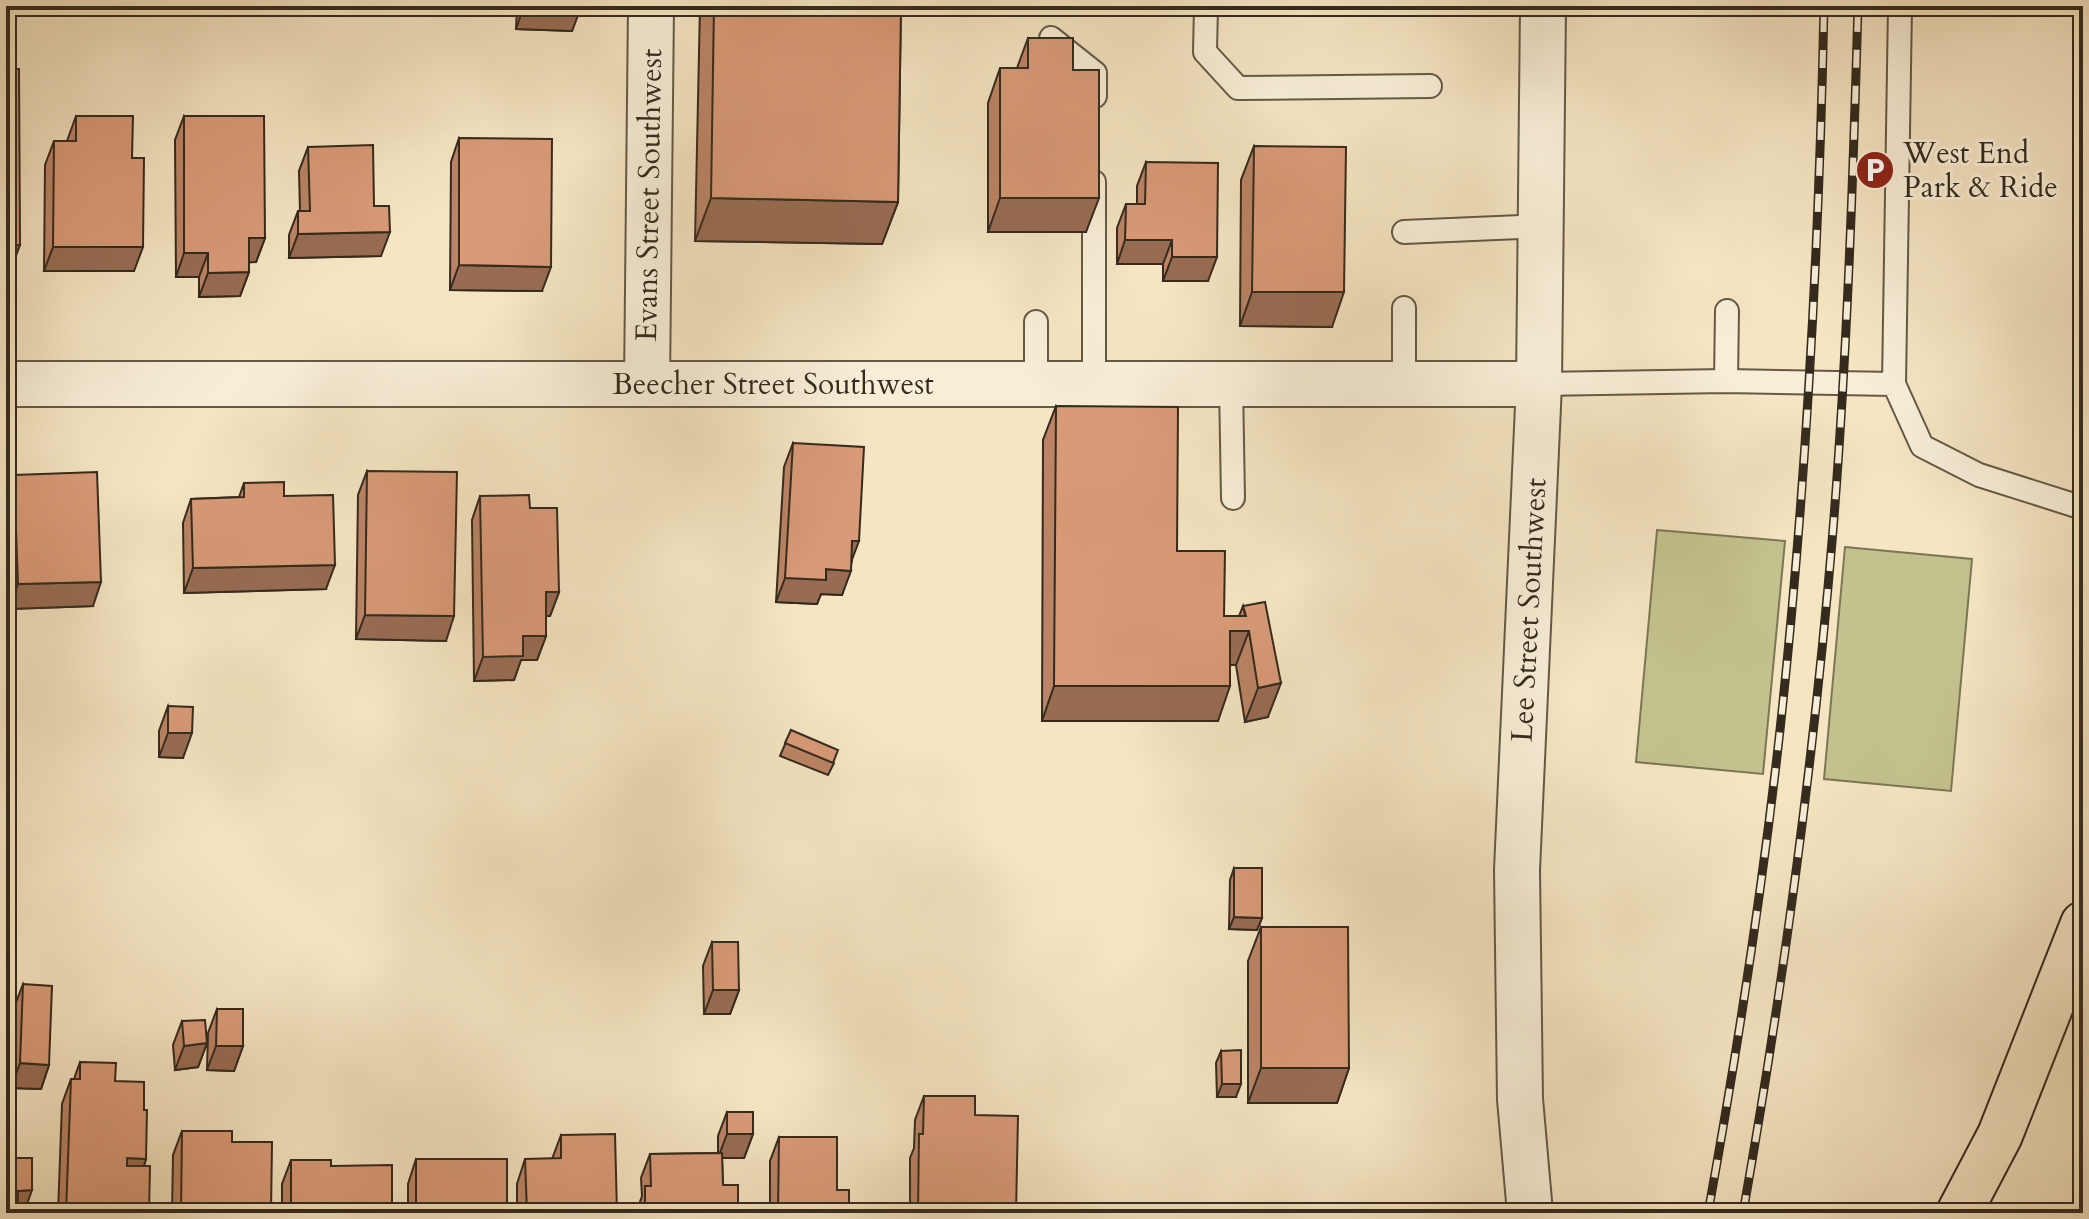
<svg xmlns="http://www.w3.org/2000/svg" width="2089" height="1219" viewBox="0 0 2089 1219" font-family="Cardo,serif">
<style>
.pitch{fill:#c3c28e;stroke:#7c7656;stroke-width:2}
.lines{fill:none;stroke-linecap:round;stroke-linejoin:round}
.service-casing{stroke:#645947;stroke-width:26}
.minor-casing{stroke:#645947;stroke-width:48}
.tertiary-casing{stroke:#645947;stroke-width:48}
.primary-casing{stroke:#342a1e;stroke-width:48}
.service{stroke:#f8eed7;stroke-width:22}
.minor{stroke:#f8eed7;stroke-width:44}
.tertiary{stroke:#f8eed7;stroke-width:44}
.primary{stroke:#f5e5c2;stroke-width:44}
.rail-casing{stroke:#342a1e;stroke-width:9}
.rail{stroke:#f8eed7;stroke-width:6;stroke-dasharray:18;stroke-linecap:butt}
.wall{fill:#bb8466;stroke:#342a1e;stroke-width:2}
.shaded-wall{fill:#986c53;stroke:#342a1e;stroke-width:2}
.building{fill:#d99a77;stroke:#342a1e;stroke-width:2}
.labels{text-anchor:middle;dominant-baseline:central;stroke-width:6;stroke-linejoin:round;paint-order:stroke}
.poi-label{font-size:30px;fill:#342a1e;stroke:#f8eed7;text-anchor:start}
.street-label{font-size:30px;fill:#342a1e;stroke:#f8eed7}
</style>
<rect width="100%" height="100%" fill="#f5e5c2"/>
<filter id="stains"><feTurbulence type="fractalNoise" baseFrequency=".0025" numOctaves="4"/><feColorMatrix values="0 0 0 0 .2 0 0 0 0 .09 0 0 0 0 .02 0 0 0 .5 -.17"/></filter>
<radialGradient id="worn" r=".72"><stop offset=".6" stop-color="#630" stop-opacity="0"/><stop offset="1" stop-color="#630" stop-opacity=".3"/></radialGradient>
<!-- pitch -->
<path class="pitch" d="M1657 530 1785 541 1763 774 1636 762Z
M1845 547 1972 559 1951 791 1824 779Z"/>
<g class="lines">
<!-- service casing -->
<g class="service-casing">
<path id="service" d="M1206 6 1205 52 1238 88 1430 86
M1900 6 1894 384 1922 446 1979 475 2083 508
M1051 38 1095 73V96
M1404 232 1541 226
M1404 308V384
M1036 322V384
M1726 381 1727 311
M1094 384V182
M1231 384 1233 498
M1539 384 1726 381 1894 384"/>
</g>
<!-- minor casing -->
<g class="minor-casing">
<path id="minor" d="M6 384H1539
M647 384 651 6"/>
</g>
<!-- tertiary casing -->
<g class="tertiary-casing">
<path id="tertiary" d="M1530 1213 1520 1099 1517 870 1539 384 1543 6"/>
</g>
<!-- primary casing -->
<g class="primary-casing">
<path id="primary" d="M1959 1213 2000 1135 2083 924"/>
</g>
<!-- service -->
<use href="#service" class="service"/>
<!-- minor -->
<use href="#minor" class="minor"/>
<!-- tertiary -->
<use href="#tertiary" class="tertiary"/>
<!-- primary -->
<use href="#primary" class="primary"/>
<!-- rail casing -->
<g class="rail-casing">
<path id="rail" d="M1708 1213C1737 1053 1762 892 1780 730 1806 490 1819 247 1824 6
M1743 1213C1783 987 1814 759 1833 530 1847 356 1853 181 1858 6"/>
</g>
<!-- rail -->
<use href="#rail" class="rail"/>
</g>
<!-- wall -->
<path class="wall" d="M517 6H581L572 31 516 29Z
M700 6H901L898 202 882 244 695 241Z
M1028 38 1073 70 1086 232H988V103L1000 68H1017Z
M76 116 132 158 134 271H44L45 165 54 141H67Z
M184 116 265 238 256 262H249V272L240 296 199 297V277H176L175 140Z
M459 138 542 291 450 290 451 162Z
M1254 146 1332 327 1240 326 1241 180Z
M308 147 374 206 381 256 289 258V235L298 211H300L299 171Z
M1146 162 1208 281H1163V264H1117V228L1126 204H1137V186Z
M1056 406 1177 551 1224 616H1239L1243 606 1268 717 1245 722 1236 665H1230L1218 721H1042L1043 440Z
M793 443 852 561 842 595 821 594 817 604 776 602 784 467Z
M367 471 446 641 356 639 358 495Z
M14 475 93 606 10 609 6 497Z
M244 483 284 496 326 589 184 593 183 523 191 499 239 497Z
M480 496 530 508 559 592 550 616H546V636L537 660H521L514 680 474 681 472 520Z
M168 706 183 758 159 757V731Z
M791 730 834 763 828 775 780 756Z
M1234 868 1262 918 1257 930 1229 929 1230 880Z
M1261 927 1349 1068 1337 1103H1248V961Z
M712 942 739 990 730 1014H704L703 966Z
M23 984 49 1065 41 1089 11 1088 14 1008Z
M217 1009 243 1046 234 1071 207 1070 208 1033Z
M182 1021 207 1043 198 1067 175 1070 173 1045Z
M1221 1051 1236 1097H1217L1216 1063Z
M80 1062 115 1081 144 1110 146 1159 144 1166 149 1213H58L62 1104 71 1079H74Z
M924 1096 975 1115 1016 1213H910V1158L914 1148 915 1120Z
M727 1112 753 1134 744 1158H722L723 1185 738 1213H636L642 1196 641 1178 650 1154 718 1153V1136Z
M182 1131 232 1142 271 1213H172L173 1155Z
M561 1135 617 1213H517V1184L525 1159H552Z
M779 1137 837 1190 849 1213H770V1161Z
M416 1159 507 1213H408V1184Z
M291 1160 331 1166 392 1213H282V1184Z"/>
<!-- shaded-wall -->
<path class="shaded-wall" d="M524 6H560L581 7 572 31 516 29Z
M711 198 898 202 882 244 695 241Z
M1000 198H1099L1086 232H988Z
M390 232 381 256 289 258 298 234Z
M249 238H265L256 262 240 263Z
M1125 240H1172L1163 264H1117Z
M6 245H20L11 269H6Z
M53 247H143L134 271H44Z
M184 253H208L199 277H176Z
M1172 257H1217L1208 281H1163Z
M459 265 551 267 542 291 450 290Z
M249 272 240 296 199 297 208 273Z
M1252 292H1344L1332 327 1240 326Z
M852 541H859L850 565Z
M335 565 326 589 184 593 193 568Z
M826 569 851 571 842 595 821 594 817 604 776 602 785 578Z
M101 582 93 606 10 609 18 584Z
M546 592H559L550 616H537Z
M365 615 454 616 446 641 356 639Z
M1230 631H1249L1236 665H1218Z
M523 636H546L537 660H521L514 680 474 681 483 657Z
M1281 683 1268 717 1245 722 1258 688Z
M1054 686H1230L1218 721H1042Z
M168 733H192L183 758 159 757Z
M1234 917 1262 918 1257 930 1229 929Z
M713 990H739L730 1014H704Z
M207 1043 198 1067 175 1070 184 1046Z
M216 1046H243L234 1071 207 1070Z
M20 1063 49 1065 41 1089 11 1088Z
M1261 1068H1349L1337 1103H1248Z
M1222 1084H1241L1236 1097H1217Z
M727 1134H753L744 1158H718Z
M127 1158 146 1159 138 1184 119 1183Z
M32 1190 24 1213H10L18 1191Z"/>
<!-- building -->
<path class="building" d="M714 6H901L898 202 711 198Z
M1028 38H1073V70H1099V198H1000V68H1028Z
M6 69H19L20 245H6Z
M76 116H133L132 158H144L143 247H53L54 141H76Z
M184 116H264L265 238H249V272L208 273V253H184Z
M459 138 552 139 551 267 459 265Z
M373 145 374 206H389L390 232 298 234V211H310L308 147Z
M1254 146 1346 147 1344 292H1252Z
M1146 162 1218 163 1217 257H1172V240H1125L1126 204H1145Z
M1056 406 1178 407 1177 551H1225L1224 616H1246L1243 606 1265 602 1281 683 1258 688 1249 631H1230V686H1054Z
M793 443 864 447 859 541H852L851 571 826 569V580L785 578Z
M367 471 457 472 454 616 365 615Z
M97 472 101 582 18 584 14 475Z
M284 482V496L333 495 335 565 193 568 191 499 244 497V483Z
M529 495 530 508H557L559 592H546V636H523V656L483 657 480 496Z
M168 706 193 707 192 733H168Z
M791 730 838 750 833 763 785 743Z
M1234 868H1262V918L1234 917Z
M1261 927H1348L1349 1068H1261Z
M712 942H738L739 990H713Z
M23 984 52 986 49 1065 20 1063Z
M217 1009H243V1046H216Z
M205 1020 207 1043 184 1046 182 1021Z
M1241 1050V1084H1222L1221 1051Z
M80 1062 116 1063 115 1081 144 1082V1110H147L146 1159 127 1158V1166H150L149 1213H66L71 1079H80Z
M924 1096H975V1115L1018 1116 1016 1213H918L919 1134H923Z
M727 1112H753V1134H727Z
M182 1131H232V1142H272L271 1213H181Z
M615 1134 617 1213H527L525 1159 561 1158V1135Z
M779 1137H837V1190H849V1213H778Z
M11 1143V1158H32V1190L18 1191V1213H6V1144Z
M722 1153 723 1185H738V1213H645V1186H651L650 1154Z
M416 1159H507V1213H416Z
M291 1160H331V1166L392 1165V1213H291Z"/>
<!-- icons -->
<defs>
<g id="parking-disc" transform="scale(2)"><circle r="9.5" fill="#8f2418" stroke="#f8eed7"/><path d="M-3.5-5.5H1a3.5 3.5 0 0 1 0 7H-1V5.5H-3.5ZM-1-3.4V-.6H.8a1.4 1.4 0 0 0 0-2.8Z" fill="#fff"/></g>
</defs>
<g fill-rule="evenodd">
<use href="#parking-disc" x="1875" y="170"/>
</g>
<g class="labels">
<!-- poi labels -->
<g class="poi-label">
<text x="1903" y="153">West End<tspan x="1903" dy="34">Park &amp; Ride</tspan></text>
</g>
<!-- street labels -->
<g class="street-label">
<text transform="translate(649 195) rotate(-89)">Evans Street Southwest</text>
<text x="773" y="384">Beecher Street Southwest</text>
<text transform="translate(1529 610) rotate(-87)">Lee Street Southwest</text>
</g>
</g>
<!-- margin -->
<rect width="2089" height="1219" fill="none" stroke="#f5e5c2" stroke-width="32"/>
<rect x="8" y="8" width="2073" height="1203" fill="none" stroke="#342a1e" stroke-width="4"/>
<rect x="16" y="16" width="2057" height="1187" fill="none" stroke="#342a1e" stroke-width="2"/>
<rect width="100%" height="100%" filter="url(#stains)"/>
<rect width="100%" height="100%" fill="url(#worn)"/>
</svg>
